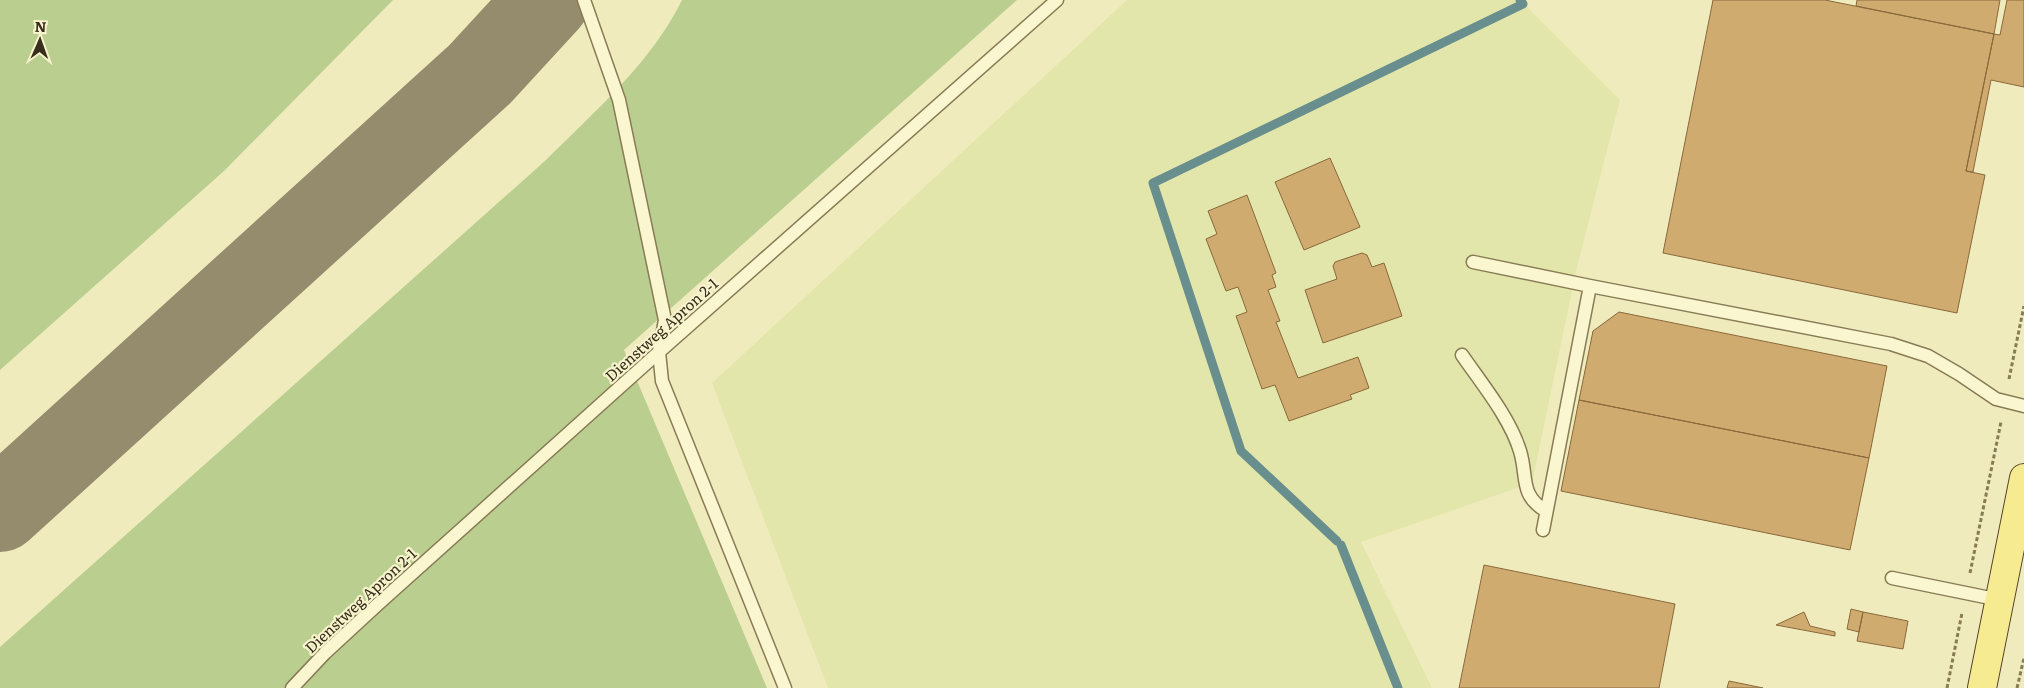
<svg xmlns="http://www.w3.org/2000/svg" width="2024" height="688" viewBox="0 0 2024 688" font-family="Literata,serif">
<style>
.farmland{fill:#e3e6aa}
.green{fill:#bace90}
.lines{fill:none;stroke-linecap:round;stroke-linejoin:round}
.stream{stroke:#688f8d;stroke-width:9}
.taxiway{stroke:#948c6c;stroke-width:84}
.building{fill:#d0ab70;stroke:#89693a}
.lane-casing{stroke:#887b55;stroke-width:15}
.primary-casing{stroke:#55472a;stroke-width:30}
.path{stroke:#887b55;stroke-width:3;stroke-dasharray:4 2.5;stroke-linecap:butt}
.lane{stroke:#faf6d0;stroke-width:12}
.primary{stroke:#f6eb91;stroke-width:28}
.labels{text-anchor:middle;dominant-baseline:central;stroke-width:4.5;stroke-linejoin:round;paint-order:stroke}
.street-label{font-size:15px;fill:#372e1b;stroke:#f7f3cc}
</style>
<rect width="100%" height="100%" fill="#f0ebbd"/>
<!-- farmland -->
<path class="farmland" d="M1127 0H1520L1620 100 1577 267 1532 483 1361 542 1432 688H828L712 383Z"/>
<!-- green -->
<path class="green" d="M0 0H393L224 171 0 370Z
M682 0H1017L624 350 767 688H0V647L546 160C595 111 651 63 682 0Z"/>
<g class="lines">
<!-- stream -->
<path class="stream" d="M1337 541 1241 451 1153 183 1523 4 1520 0
M1341 545 1398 688"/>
<!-- taxiway -->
<path class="taxiway" d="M0 510 480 74 548 0"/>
</g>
<!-- building -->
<path class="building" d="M1713 0H1825L1994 34 1966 171 1985 175 1957 313 1663 253Z
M1857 0H2000L1994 34 1856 6Z
M2007 0H2024V87L1991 80 1973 172 1966 171 1994 34 2000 35Z
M1330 158 1360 227 1304 250 1275 182Z
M1247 195 1276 273 1272 275 1276 287 1268 290 1280 321 1276 322 1298 378 1358 357 1369 388 1350 395 1352 399 1289 421 1275 385 1262 389 1236 316 1247 312 1238 287 1226 291 1206 239 1217 234 1208 211Z
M1362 253 1367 255 1372 267 1384 263 1402 316 1323 343 1305 290 1337 279 1333 266 1335 262Z
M1619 312 1887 366 1869 458 1579 400 1593 331Z
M1579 400 1869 458 1850 550 1561 491Z
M1484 565 1675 604 1659 688H1459Z
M1851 609 1863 612 1859 632 1847 629Z
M1804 612 1810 626 1835 632V636L1776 625Z
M1863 612 1908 621 1903 649 1857 641Z
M1729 681 1763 688H1727Z"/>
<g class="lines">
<!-- lane casing -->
<g class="lane-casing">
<path id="lane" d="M584 0 619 100 665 320 659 352 662 381 785 688
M1473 262 1590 286 1891 344 1928 356 1959 374 1996 399 2024 406
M1462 355C1482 384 1510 418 1520 451 1528 477 1519 495 1546 511
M1543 530 1590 286
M1892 578 2000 600
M292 688 325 653 377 605 659 352 1057 0"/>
</g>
<!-- primary casing -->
<g class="primary-casing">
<path id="primary" d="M1982 688 2024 478"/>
</g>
<!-- path -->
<path class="path" d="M2009 379 2024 306
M1970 573 2001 422
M1947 688 1962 613
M2017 688 2024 658"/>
<!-- lane -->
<use href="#lane" class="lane"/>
<!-- primary -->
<use href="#primary" class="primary"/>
</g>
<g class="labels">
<!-- street labels -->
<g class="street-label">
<text transform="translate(661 329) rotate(-42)">Dienstweg Apron 2-1</text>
<text transform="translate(360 600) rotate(-43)">Dienstweg Apron 2-1</text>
</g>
</g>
<!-- north arrow -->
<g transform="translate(40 40) rotate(2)" stroke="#f7f3cc" stroke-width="4" paint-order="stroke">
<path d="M0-4L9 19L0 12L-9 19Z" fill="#372e1b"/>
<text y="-8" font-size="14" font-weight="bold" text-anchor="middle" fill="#372e1b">N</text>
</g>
</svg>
